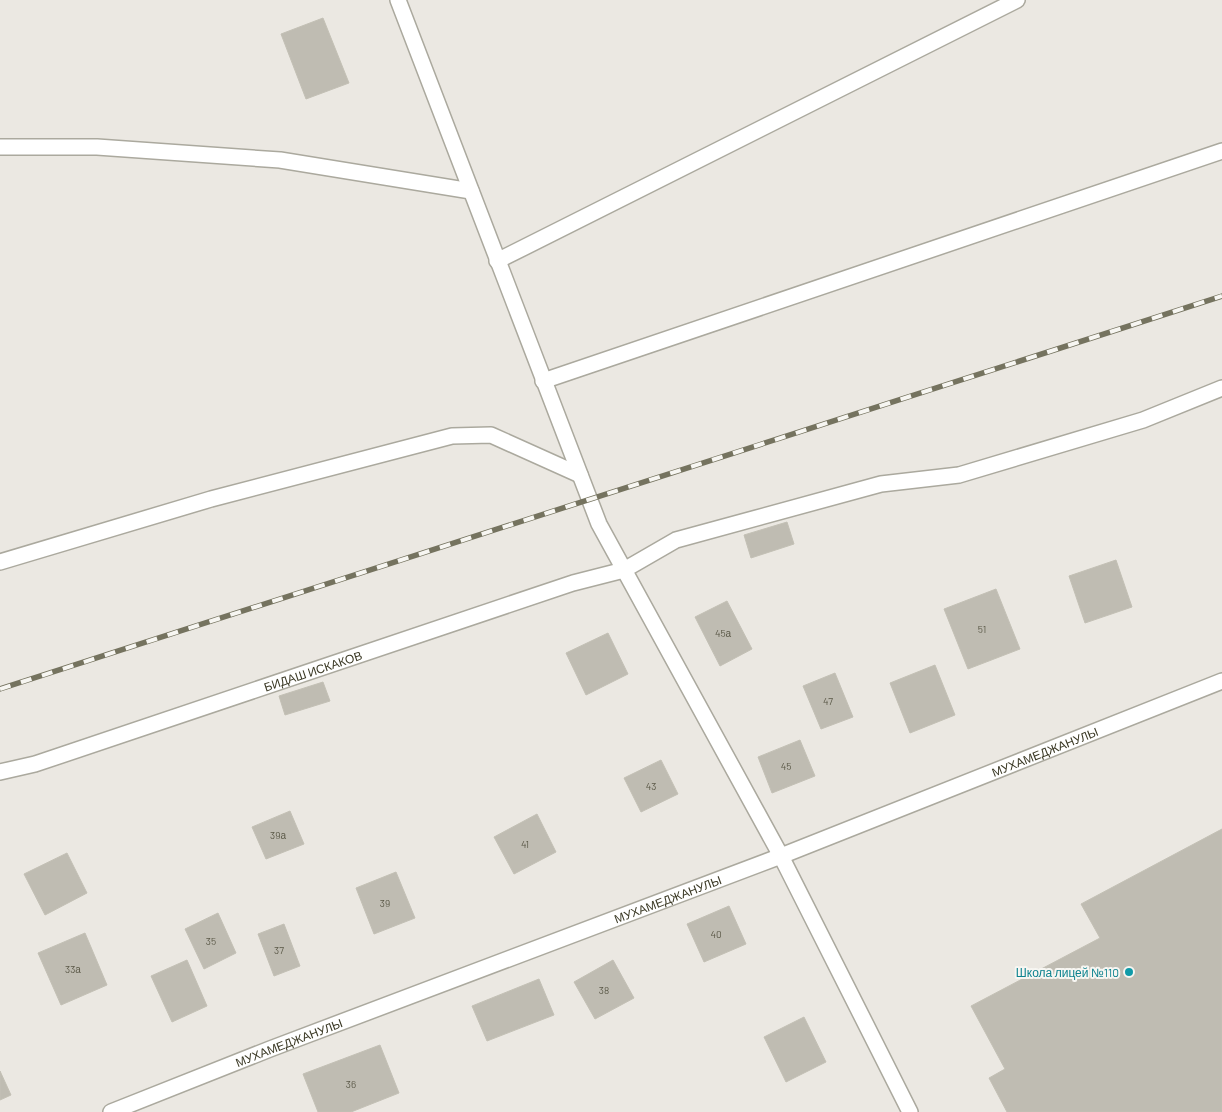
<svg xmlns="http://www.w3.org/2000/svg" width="1222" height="1112" viewBox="0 0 1222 1112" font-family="Barlow,sans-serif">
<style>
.building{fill:#bfbcb2;stroke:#c3c0b5}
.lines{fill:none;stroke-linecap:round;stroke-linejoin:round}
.minor-casing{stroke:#aba99e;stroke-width:18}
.minor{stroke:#fff;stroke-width:15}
.rail-casing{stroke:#75735f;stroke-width:5.5}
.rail{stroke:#f7f6f2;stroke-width:4;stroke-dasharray:11;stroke-linecap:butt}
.culture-dot{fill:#0f9aa8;stroke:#f7f6f2;stroke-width:2}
.labels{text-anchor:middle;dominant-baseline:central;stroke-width:4;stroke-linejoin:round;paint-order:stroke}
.number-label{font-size:10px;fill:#5b5948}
.street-label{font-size:12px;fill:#3a3824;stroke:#f7f6f2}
.culture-label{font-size:12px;fill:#0d838f;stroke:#f7f6f2;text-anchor:end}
</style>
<rect width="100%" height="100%" fill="#ebe8e2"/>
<!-- building -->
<path class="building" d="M323 18 349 83 306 99 281 34Z
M787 522 794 544 751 558 744 535Z
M1116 560 1132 607 1085 623 1069 576Z
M996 589 1020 649 968 669 944 609Z
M727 601 752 649 720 666 695 617Z
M608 633 628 674 586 695 566 653Z
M935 665 955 715 910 733 890 683Z
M835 673 853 717 821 729 803 686Z
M323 682 330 701 285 715 279 696Z
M800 740 815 776 772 793 758 757Z
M661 760 678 794 641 812 624 778Z
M290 811 304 844 266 859 252 827Z
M537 814 556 852 514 874 494 837Z
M1222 829V1112H1007L989 1078 1005 1069 971 1006 1100 938 1081 904Z
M67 853 87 893 45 915 24 874Z
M396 872 415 918 374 934 356 888Z
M729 906 746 944 704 962 687 924Z
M218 913 236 953 204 969 185 929Z
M284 924 300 966 274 976 258 934Z
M85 933 107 985 61 1005 38 953Z
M187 960 207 1006 172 1022 151 976Z
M613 960 634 998 595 1019 574 982Z
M539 979 554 1015 487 1041 472 1006Z
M804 1017 826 1062 786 1082 764 1037Z
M380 1045 399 1093 351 1112H318L303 1074Z
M0 1071 11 1095 0 1100Z"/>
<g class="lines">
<!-- minor casing -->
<g class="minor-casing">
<g id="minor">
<path d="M398 0 599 524 781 856 910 1112"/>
<path d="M0 147H97L280 160 471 191"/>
<path d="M497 261 1017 0"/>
<path d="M543 381 1222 151"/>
<path d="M0 562 211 499 452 436 491 435 580 475"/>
<path id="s1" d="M0 772 35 764 573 583 624 570 676 540 881 484 959 475 1143 420 1222 388"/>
<path id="s2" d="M111 1112 270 1049 781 856 1222 681"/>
</g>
</g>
<!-- minor -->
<use href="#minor" class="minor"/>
<!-- rail casing -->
<g class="rail-casing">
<path id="rail" d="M0 689 1222 296"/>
</g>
<!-- rail -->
<use href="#rail" class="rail"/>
</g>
<!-- markers -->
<circle class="culture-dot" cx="1129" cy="972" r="5"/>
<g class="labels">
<!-- number labels -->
<g class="number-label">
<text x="982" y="629">51</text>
<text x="723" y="633">45а</text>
<text x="828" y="701">47</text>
<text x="786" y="766">45</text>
<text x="651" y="786">43</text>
<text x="278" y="835">39а</text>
<text x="525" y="844">41</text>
<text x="385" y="903">39</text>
<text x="716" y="934">40</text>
<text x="211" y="941">35</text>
<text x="279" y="950">37</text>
<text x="73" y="969">33а</text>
<text x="604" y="990">38</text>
<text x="351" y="1084">36</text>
</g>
<!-- street labels -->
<g class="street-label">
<text stroke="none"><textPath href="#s1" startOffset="329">БИДАШ ИСКАКОВ</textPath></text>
<text stroke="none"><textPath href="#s2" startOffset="1001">МУХАМЕДЖАНУЛЫ</textPath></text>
<text stroke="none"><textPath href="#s2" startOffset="596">МУХАМЕДЖАНУЛЫ</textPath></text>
<text stroke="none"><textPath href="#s2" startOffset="191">МУХАМЕДЖАНУЛЫ</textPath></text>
</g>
<!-- culture labels -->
<g class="culture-label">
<text x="1119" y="972">Школа лицей №110</text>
</g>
</g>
</svg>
